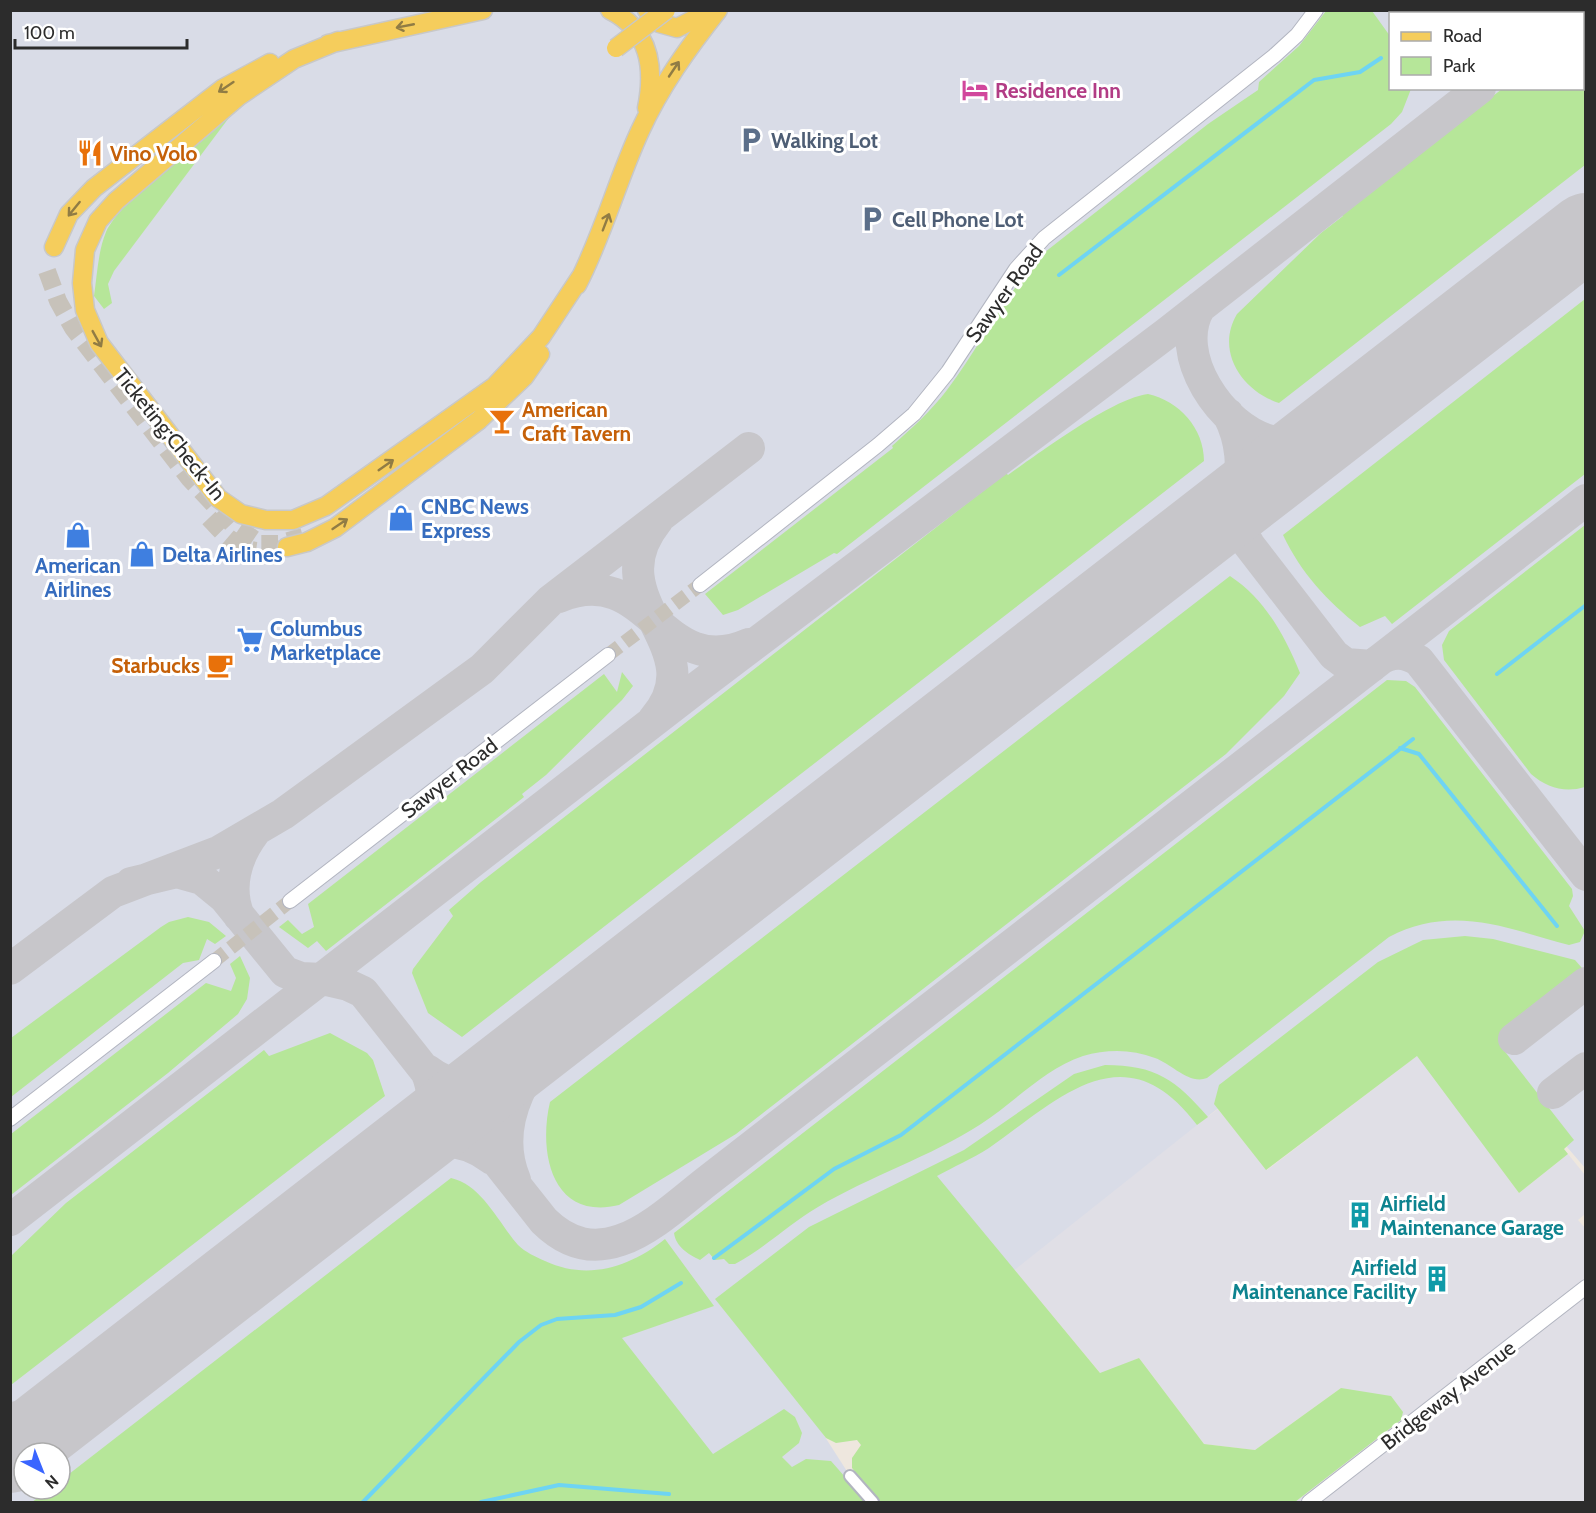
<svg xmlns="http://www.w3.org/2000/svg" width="1596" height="1513" viewBox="0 0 1596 1513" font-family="Cabin,sans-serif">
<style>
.industrial{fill:#e0dfe6}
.airport{fill:#d9dce7;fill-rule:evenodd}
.green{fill:#b6e699}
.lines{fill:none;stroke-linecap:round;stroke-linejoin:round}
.stream{stroke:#6ed4f3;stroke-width:4}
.taxiway{stroke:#c7c6ca;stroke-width:32}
.runway{stroke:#c7c6ca;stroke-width:78}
.tertiary-tunnel{stroke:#c7c2ba;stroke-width:14;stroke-dasharray:14 7;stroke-linecap:butt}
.primary-tunnel{stroke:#c7c2ba;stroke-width:18;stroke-dasharray:18 9;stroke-linecap:butt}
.minor-casing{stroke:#b2b5c0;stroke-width:14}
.tertiary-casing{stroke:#b2b5c0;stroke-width:16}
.primary-casing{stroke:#c8c8c8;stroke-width:21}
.minor{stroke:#fff;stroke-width:10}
.tertiary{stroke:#fff;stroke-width:14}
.primary{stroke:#f5cd5c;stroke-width:18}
.primary-bridge-casing{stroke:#c8c8c8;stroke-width:21;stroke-linecap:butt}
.primary-bridge{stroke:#f5cd5c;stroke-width:18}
.oneway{stroke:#907c44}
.labels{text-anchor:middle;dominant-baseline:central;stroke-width:6;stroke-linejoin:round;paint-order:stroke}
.hotel-label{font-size:21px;font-weight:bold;fill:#b23c85;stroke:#fff;text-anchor:start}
.service-label{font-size:21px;font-weight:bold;fill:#4e5e75;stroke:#fff;text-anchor:start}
.food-label{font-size:21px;font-weight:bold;fill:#c56008;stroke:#fff;text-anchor:start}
.street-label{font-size:21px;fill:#2c2c2c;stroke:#fff}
.shop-label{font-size:21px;font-weight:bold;fill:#366cbe;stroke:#fff;text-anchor:start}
.culture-label{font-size:21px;font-weight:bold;fill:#0d838f;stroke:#fff;text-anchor:start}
</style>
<rect width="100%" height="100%" fill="#eee7de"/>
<!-- industrial -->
<path class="industrial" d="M1418 1055 1519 1193 1568 1154 1585 1175V1214L1578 1220 1586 1229 1585 1502H1295L1401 1420 1341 1388 1255 1450 1204 1444 1139 1358 1101 1374 936 1176 1197 1125 1218 1109 1267 1170Z"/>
<!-- airport -->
<path class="airport" d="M10 11H1585V1168L1406 959 818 1426 850 1476 816 1502H11ZM1390 14H1582V88H1390ZM24 1453H60V1489H24Z"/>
<!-- green -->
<path class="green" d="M1326 11H1372L1390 36V88L1411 89 1402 112 1391 124 837 554 834 553 738 610 723 615 705 594 893 448 892 446C912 428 931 411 947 390 980 346 1004 297 1040 256L1208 124 1258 90 1259 82 1299 46Z
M1423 11H1538L1534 14H1425Z
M1585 24V165L1279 403C1242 391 1215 351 1237 314L1321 233 1343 216 1341 214 1502 89 1582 88V26Z
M231 115 114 271 108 284 112 303 104 309 94 296C97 276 98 251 106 232 122 198 200 142 231 115Z
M1585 299V474L1392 624 1385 616 1360 627C1327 601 1301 573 1283 535Z
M1148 394C1179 401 1204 428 1204 461L462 1037 428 1013 412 973 413 969 453 916 449 910 481 882 1006 473 1008 475C1039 453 1113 398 1148 394Z
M1585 525V787C1565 793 1547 788 1531 774L1444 660 1442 645 1449 631Z
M1230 576C1265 599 1285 636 1300 673L1284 696 1226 754 736 1134 619 1205C552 1221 538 1153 550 1102Z
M622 672 633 686 622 700 546 775 522 794 524 797 326 951 317 941 308 948 279 927 288 920 302 934 314 927 308 904 604 674 617 692Z
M1387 680 1406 681 1415 687 1572 889 1573 896 1569 906 1585 931 1580 942 1569 945C1506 928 1452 904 1389 937L1207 1078C1189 1085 1172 1064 1155 1058 1132 1049 1107 1049 1083 1056 1044 1069 1015 1102 981 1124 930 1157 870 1176 818 1207 789 1224 765 1248 735 1264H729L724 1259 715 1260 709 1253 700 1260C688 1254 676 1247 674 1233Z
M188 917 209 922 226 936 215 944 207 939 199 960 183 963 11 1097V1038L161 927 169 922Z
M1465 936 1493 939 1575 960 1582 968 1578 981 1499 1044 1574 1140 1564 1149 1568 1154 1519 1193 1417 1056 1266 1170 1214 1104 1219 1085 1378 962 1423 940Z
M240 956 250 978 247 999 238 1014 168 1073 11 1195V1134L206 983 231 991 236 978 230 964Z
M330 1033 367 1053 373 1060 385 1096 11 1385V1256L66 1203 264 1050 269 1056Z
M1105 1065C1156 1065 1176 1080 1208 1117L1197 1125C1125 1029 1060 1098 989 1148 972 1159 953 1167 937 1176L1100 1373 1139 1358 1204 1444 1255 1450 1341 1388 1391 1396 1403 1412 1401 1420 1295 1502H879L852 1468V1458L861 1445 857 1440 836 1443 826 1438 715 1299 809 1227 964 1150 1074 1074Z
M451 1178C482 1185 498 1222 518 1245 525 1252 536 1257 545 1261 588 1281 630 1267 665 1239L714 1306 622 1338 713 1454 784 1409 795 1417 802 1433 799 1443 782 1457 792 1467 806 1459 831 1461 867 1502H32L50 1489H60V1481Z"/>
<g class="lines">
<!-- stream -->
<path class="stream" d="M1059 275 1314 80 1360 72 1381 58
M1497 674 1586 605
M1400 748 1419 754 1557 926
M714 1258 834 1169 901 1135 1413 739
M363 1502 519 1342 541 1325 557 1319 615 1315 641 1307 681 1283
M481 1502 559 1485 669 1494"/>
<!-- taxiway -->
<path class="taxiway" d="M1577 14 1580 10
M1200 307C1171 354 1222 429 1271 441 1297 446 1319 435 1340 422
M1228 414C1243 443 1242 466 1239 498 1238 510 1235 520 1239 532L1334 655 1346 664 1372 666
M1195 535C1217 523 1231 524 1248 543
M559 597C650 559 660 683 749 644
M1378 661C1392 651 1405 652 1419 661L1586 875
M654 719C717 647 593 600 657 521
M131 883 177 872 202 879 224 897 285 972 301 978 322 979 348 985 363 992 544 1221C602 1278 659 1219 706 1182L1586 500
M239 916C227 887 236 857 254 833
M10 969 113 892 218 852 283 814 482 669 550 601 749 448
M1514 1039 1586 983
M427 1070C452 1089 472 1088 499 1075
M1553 1093 1586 1068
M417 1138C433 1117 437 1096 426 1071
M399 1153C431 1137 463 1136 492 1159
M515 1180C490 1120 530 1064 569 1021
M10 1220 699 686 1167 333 1480 88
M10 1418 51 1412 79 1400"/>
<!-- runway -->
<path class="runway" d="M10 1454 1586 232"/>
<!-- tertiary-tunnel -->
<path class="tertiary-tunnel" d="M608 655 700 585
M214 961 290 901"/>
<!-- primary-tunnel -->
<path class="primary-tunnel" d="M47 271 58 301 73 328 189 478 233 525 261 544H278L303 537
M209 518C223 533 235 548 256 551"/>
<!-- minor casing -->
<g class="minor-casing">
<path id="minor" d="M850 1476 873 1502"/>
</g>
<!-- tertiary casing -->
<g class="tertiary-casing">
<path id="tertiary" d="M700 585 878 445 914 414 948 372 1016 269 1044 238 1274 56 1297 35 1316 10
M290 901 608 655
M10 1119 214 961
M1309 1502 1586 1287"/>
</g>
<!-- primary casing -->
<g class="primary-casing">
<path id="primary" d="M610 10C650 30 655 68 647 108
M647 10 659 23 677 28 712 10
M338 41 294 59 239 96 116 201 98 221 85 250 82 283 85 310 99 343 218 498 241 514 266 520H293L326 506 495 386 541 337 582 275
M328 44 483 10
M54 247 69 214 94 188 222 89 270 63
M577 285C603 235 617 181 640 131 660 87 688 48 718 10
M287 547 307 542 335 528 479 420 524 377 540 354"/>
</g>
<!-- minor -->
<use href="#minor" class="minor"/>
<!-- tertiary -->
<use href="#tertiary" class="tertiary"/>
<!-- primary -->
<use href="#primary" class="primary"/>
<!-- primary-bridge casing -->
<g class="primary-bridge-casing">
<path id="primary-bridge" d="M616 48 666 10"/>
</g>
<!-- primary-bridge -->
<use href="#primary-bridge" class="primary-bridge"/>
</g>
<!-- one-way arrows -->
<defs><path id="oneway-shaft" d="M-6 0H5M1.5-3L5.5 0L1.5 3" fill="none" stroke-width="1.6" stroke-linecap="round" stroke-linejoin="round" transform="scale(1.5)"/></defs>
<g class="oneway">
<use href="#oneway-shaft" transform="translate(405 26) rotate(169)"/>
<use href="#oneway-shaft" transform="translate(674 69) rotate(-56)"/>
<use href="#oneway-shaft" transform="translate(226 87) rotate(146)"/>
<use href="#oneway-shaft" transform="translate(74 209) rotate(129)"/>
<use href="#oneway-shaft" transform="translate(606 222) rotate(-69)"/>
<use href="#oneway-shaft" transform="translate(97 339) rotate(61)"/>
<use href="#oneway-shaft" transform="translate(386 465) rotate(-35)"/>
<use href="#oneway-shaft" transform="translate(340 524) rotate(-34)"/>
</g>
<!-- icons -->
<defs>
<g id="hotel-bare" transform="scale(2.07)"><path d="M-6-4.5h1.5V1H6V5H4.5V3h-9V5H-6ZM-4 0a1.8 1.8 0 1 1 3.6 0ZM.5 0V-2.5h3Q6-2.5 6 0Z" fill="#d1479c" stroke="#fff" stroke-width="2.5" paint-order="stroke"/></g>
<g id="parking-bare" transform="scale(2.07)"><path d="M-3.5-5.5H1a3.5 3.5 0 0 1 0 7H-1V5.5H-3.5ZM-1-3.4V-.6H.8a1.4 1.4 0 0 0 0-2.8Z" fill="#5c6f8a" stroke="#fff" stroke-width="2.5" paint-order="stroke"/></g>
<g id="restaurant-bare" transform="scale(2.07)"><path d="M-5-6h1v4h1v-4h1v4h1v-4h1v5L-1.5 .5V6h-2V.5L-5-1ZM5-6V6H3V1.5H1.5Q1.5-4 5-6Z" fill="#e8710a" stroke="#fff" stroke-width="2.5" paint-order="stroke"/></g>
<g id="bar-bare" transform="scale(2.07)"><path d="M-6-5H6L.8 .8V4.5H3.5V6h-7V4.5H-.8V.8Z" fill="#e8710a" stroke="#fff" stroke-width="2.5" paint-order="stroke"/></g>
<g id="shop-bare" transform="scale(2.07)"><path d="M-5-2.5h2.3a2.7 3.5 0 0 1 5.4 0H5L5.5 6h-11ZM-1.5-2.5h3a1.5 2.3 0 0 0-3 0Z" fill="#3f7fe0" stroke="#fff" stroke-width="2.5" paint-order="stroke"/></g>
<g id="supermarket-bare" transform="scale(2.07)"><path d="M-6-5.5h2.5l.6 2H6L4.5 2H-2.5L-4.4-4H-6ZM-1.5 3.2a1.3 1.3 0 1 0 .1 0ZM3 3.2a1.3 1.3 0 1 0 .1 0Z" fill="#3f7fe0" stroke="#fff" stroke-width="2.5" paint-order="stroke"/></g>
<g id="cafe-bare" transform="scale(2.07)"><path d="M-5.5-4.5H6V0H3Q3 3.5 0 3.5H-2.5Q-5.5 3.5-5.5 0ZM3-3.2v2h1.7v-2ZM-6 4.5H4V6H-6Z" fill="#e8710a" stroke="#fff" stroke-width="2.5" paint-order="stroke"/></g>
<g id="building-bare" transform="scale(2.07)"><path d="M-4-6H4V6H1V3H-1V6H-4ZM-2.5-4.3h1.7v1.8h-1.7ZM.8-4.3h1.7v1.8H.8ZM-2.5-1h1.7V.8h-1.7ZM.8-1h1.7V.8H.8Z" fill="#0f9aa8" stroke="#fff" stroke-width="2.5" paint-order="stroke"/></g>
</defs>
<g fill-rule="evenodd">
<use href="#hotel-bare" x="975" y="90"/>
<use href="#parking-bare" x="751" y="140"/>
<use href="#restaurant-bare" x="90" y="153"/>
<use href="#parking-bare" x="872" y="219"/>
<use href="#bar-bare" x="502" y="421"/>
<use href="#shop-bare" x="401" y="518"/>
<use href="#shop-bare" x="78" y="535"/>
<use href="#shop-bare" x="142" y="554"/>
<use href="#supermarket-bare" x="250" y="640"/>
<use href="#cafe-bare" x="220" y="665"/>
<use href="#building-bare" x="1360" y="1215"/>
<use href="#building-bare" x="1437" y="1279"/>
</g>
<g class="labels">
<!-- hotel labels -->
<g class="hotel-label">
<text x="995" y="90">Residence Inn</text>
</g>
<!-- service labels -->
<g class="service-label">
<text x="771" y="140">Walking Lot</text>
<text x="892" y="219">Cell Phone Lot</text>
</g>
<!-- food labels -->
<g class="food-label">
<text x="110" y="153">Vino Volo</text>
<text x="522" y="409">American<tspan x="522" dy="24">Craft Tavern</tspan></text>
<text x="200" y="665" text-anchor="end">Starbucks</text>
</g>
<!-- street labels -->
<g class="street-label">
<text transform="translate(1004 293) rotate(-54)">Sawyer Road</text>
<text transform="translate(170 434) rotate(51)">Ticketing;Check-In</text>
<text transform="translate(449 778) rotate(-38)">Sawyer Road</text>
<text transform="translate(1448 1395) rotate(-38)">Bridgeway Avenue</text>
</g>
<!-- shop labels -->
<g class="shop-label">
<text x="421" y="506">CNBC News<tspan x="421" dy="24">Express</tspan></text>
<text x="162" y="554">Delta Airlines</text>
<text x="78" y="565" text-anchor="middle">American<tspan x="78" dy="24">Airlines</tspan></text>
<text x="270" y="628">Columbus<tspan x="270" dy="24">Marketplace</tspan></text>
</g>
<!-- culture labels -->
<g class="culture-label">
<text x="1380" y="1203">Airfield<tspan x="1380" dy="24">Maintenance Garage</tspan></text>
<text x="1417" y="1267" text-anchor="end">Airfield<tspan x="1417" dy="24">Maintenance Facility</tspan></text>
</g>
</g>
<!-- border -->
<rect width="1596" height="1513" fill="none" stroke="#2c2c2c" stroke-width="24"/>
<!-- legend -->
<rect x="1389" y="12" width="195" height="78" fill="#ffffff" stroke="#ababab" stroke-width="1.5"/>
<rect x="1401" y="32" width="30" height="9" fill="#f5cd5c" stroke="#ababab" stroke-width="1.5"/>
<text x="1443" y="42" font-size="18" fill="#2c2c2c">Road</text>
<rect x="1401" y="57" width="30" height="18" fill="#b6e699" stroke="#ababab" stroke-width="1.5"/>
<text x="1443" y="72" font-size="18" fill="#2c2c2c">Park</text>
<!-- north arrow -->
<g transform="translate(42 1471) rotate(138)"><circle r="28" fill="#ffffff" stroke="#ababab" stroke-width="1.5"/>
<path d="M0-4.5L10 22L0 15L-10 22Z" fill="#3a65ff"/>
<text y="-9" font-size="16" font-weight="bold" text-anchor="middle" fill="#2c2c2c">N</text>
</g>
<!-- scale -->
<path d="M15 39v9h172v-9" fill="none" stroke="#2c2c2c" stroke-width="3"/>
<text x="24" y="39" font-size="18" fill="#2c2c2c" stroke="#ffffff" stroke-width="4.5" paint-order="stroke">100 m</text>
</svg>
